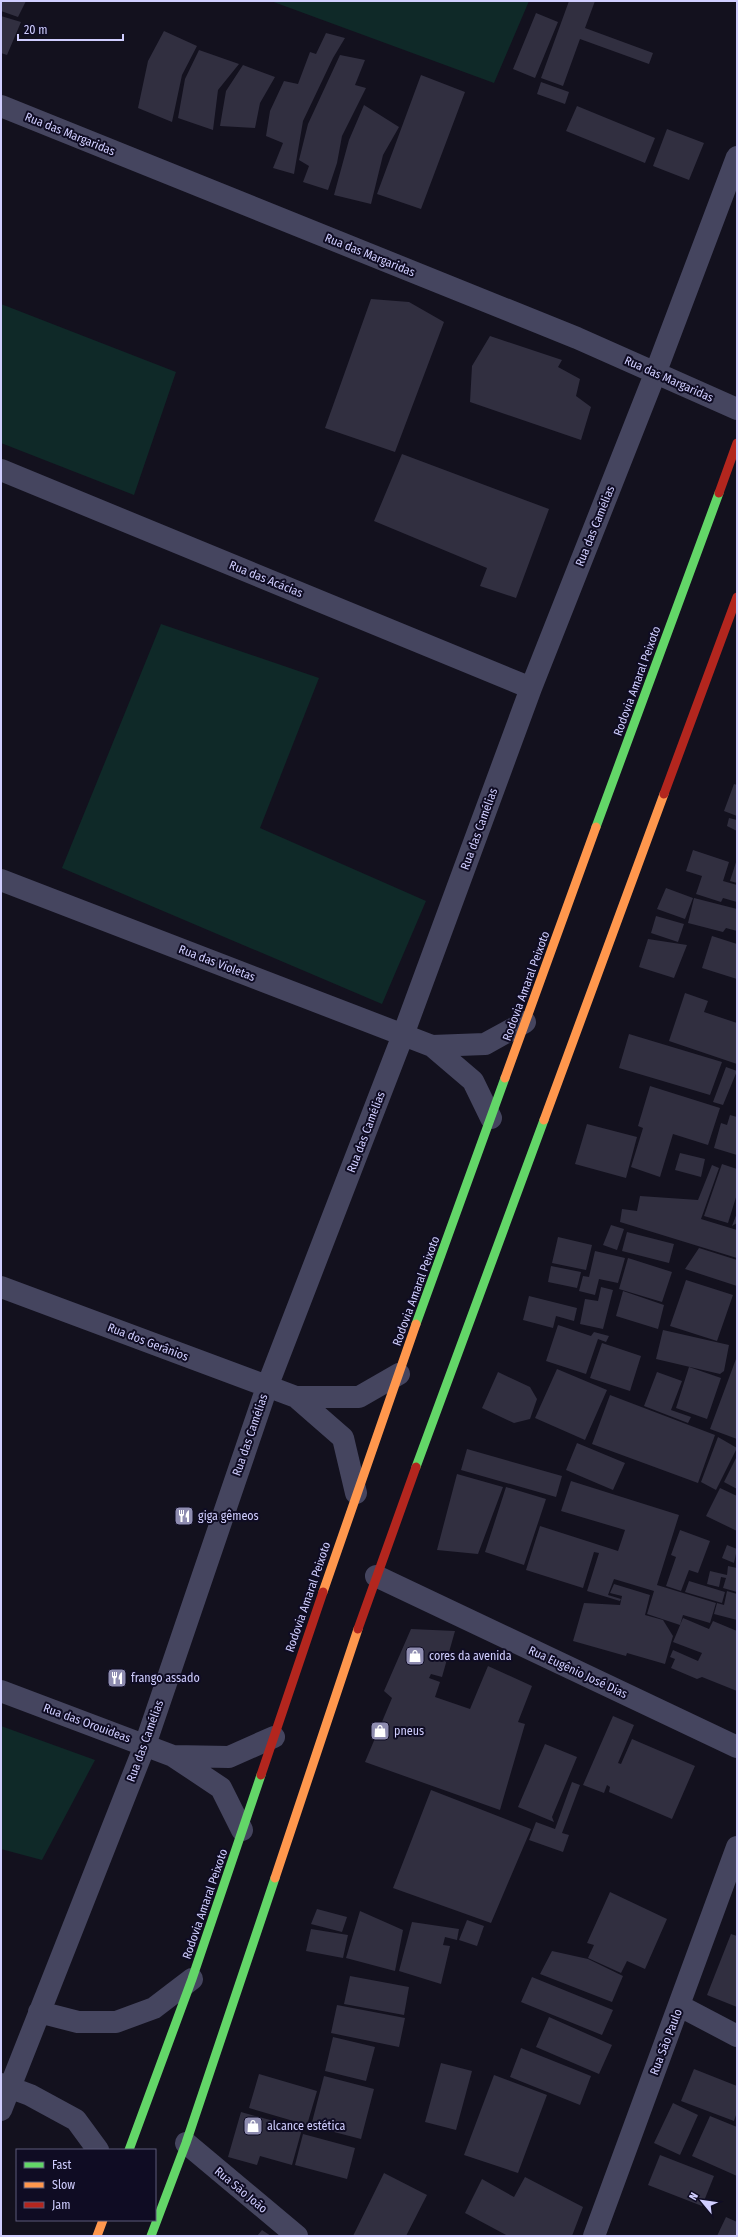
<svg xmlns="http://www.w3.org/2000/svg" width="738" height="2237" viewBox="0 0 738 2237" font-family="'Fira Sans Condensed',sans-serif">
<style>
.green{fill:#0f2928}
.building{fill:#312f40}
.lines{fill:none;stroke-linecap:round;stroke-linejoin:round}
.street{stroke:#45455f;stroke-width:22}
.fast{stroke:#63d668;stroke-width:9}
.slow{stroke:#ff974d;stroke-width:9}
.jam{stroke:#b3261e;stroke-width:9}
.labels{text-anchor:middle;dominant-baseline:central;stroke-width:4;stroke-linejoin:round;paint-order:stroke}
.street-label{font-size:12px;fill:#d0ceff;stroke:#0f0c23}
.poi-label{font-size:12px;fill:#d0ceff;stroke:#0f0c23;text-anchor:start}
</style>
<rect width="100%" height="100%" fill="#13111e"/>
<!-- green -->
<path class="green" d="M271 1H529L494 83Z
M1 304 176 372 134 495 1 443Z
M161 624 319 678 260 828 426 901 382 1004 62 868Z
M1 1726 95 1760 42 1860 1 1849Z"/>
<!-- building -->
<path class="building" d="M1 1H26L18 17 1 11Z
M569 1H595L585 28 653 53 649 64 580 39 563 86 541 78Z
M536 13 558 22 535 78 513 69Z
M1 16 21 22 7 55 1 53Z
M164 31 197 46 182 75 172 122 138 108 148 61Z
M326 33 345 38 333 58 303 121 294 174 273 168 283 143 266 136 270 111 284 81 298 84 310 52 316 54Z
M199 50 239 64 218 90 213 130 178 118 185 79Z
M340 55 365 60 355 85 366 88 342 136 337 163 328 190 303 182 309 166 299 160 308 124Z
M243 65 275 77 260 103 255 128 220 126 226 91Z
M421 75 465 92 421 209 377 194Z
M541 82 569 92 565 104 537 94Z
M364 105 399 127 383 155 371 204 334 195 349 140Z
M577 106 655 138 645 163 566 131Z
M667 129 704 143 689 180 653 166Z
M371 299 409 302 444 322 395 452 325 428Z
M490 336 562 360 558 367 580 379 576 396 591 407 581 440 470 402 472 366Z
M402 454 549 509 516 598 480 586 487 568 374 521Z
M734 784 737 785V816L724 811Z
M729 818 737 820V831L727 826Z
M693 850 729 862 723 881 737 885V902L723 898 721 902 696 894 702 876 686 871Z
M737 859V883L730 881Z
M666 888 693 898 685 919 657 909Z
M694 898 737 909V931L726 928 723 932 688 923Z
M656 916 684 924 678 942 651 933Z
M712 936 737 944V979L702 968Z
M648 939 687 945 674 978 639 967Z
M685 993 708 1001 704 1012 737 1023V1064L669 1041Z
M629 1034 722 1062 710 1095 619 1068Z
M726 1067 737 1071 723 1105 713 1102Z
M650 1086 720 1108 708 1145 673 1134 660 1177 631 1167 643 1128 638 1126Z
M730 1115 737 1117V1155L714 1148 721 1123 727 1125Z
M587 1124 637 1137 626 1178 575 1164Z
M680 1153 705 1159 701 1177 675 1170Z
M722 1164 737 1169V1194L728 1223 704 1216Z
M712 1165 719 1168 701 1219 737 1230V1258L620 1222 622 1209 637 1211 640 1196 698 1200Z
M737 1213V1223L732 1226Z
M611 1225 624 1229 617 1250 603 1245Z
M627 1232 674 1244 669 1263 622 1251Z
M558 1237 592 1245 586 1270 552 1263Z
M699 1248 737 1260V1286L685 1269Z
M595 1251 625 1258 618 1283 599 1279 595 1295 579 1291 583 1276 589 1277Z
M628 1258 672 1272 662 1302 619 1289Z
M551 1266 581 1272 577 1288 548 1282Z
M686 1280 733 1295 717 1341 670 1326Z
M601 1287 613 1290 603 1329 580 1324 585 1299 598 1301Z
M623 1291 664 1305 658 1329 616 1316Z
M529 1296 577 1308 574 1321 556 1316 553 1328 523 1320Z
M558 1325 591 1336 594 1332 609 1336 606 1342 598 1339 586 1374 546 1361Z
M663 1330 729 1345 724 1371 720 1374 656 1359Z
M602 1343 641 1356 630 1391 590 1378Z
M736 1359H737V1439L710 1429Z
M689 1367 721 1378 707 1419 676 1408Z
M557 1369 607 1390 585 1440 535 1418Z
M498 1372 530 1387 537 1399 530 1419 514 1423 482 1408Z
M657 1372 682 1381 671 1410 691 1417 688 1423 644 1406Z
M610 1395 715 1435 698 1483 592 1444Z
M718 1437 737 1448 716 1490 701 1482Z
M577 1443 625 1463 613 1490 566 1470Z
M467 1449 562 1476 556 1497 461 1470Z
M737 1456V1489L724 1482Z
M457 1474 503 1487 478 1554 437 1550Z
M571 1481 679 1515 657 1585 716 1603 710 1623 683 1615 680 1625 647 1614 654 1591 614 1579 608 1595 621 1599 620 1601 587 1591 599 1553 594 1552 583 1588 526 1570 540 1526 618 1551 625 1530 561 1511Z
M506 1487 546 1499 524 1565 485 1552Z
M720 1488 737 1496V1531L706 1516Z
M680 1530 710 1541 698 1573 689 1570 681 1591 666 1586 676 1557 671 1555Z
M727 1545 737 1549 734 1563 722 1558Z
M728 1566 737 1568V1592L723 1588 726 1578 721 1577 719 1587 707 1584 710 1571 727 1575Z
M689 1581 725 1592 722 1603 685 1592Z
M614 1584 650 1595 645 1615 663 1620 673 1636 665 1664 627 1653 626 1656 573 1641 584 1603 620 1605 622 1596 610 1593Z
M727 1591 737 1594V1620L714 1614 717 1603 724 1605Z
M683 1618 709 1629 713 1621 737 1631V1691L702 1677 697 1679 671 1668 675 1659 670 1657 673 1650 698 1661 702 1653 673 1642Z
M411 1629 455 1631 442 1677 431 1674 429 1678 440 1682 435 1697 470 1709 488 1666 532 1686 518 1722 525 1724 500 1810 365 1762 392 1698 384 1691Z
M613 1716 634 1725 618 1763 621 1764 632 1739 695 1766 672 1819 609 1792 610 1787 607 1785 604 1793 583 1785Z
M545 1744 577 1757 552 1817 554 1822 518 1807Z
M572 1782 580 1785 562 1833 569 1835 563 1852 529 1840 536 1822 555 1829Z
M431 1790 531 1829 491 1923 393 1888Z
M610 1892 667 1919 645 1969 627 1961 621 1973 588 1958 594 1945 587 1943Z
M317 1909 347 1917 342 1932 311 1924Z
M360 1911 403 1930 395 1971 346 1958Z
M467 1920 484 1926 477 1946 459 1940Z
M412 1922 459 1929 457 1940 445 1937 443 1945 450 1946 441 1984 399 1971Z
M311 1929 348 1935 343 1958 306 1951Z
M731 1934 737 1936V2007L707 1995Z
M552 1951 588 1959 623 1976 612 2002 540 1974Z
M350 1976 409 1987 404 2015 344 2004Z
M532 1977 613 2010 602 2035 521 2002Z
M337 2005 405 2018 399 2047 331 2033Z
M549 2017 612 2045 599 2074 536 2047Z
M333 2037 375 2047 366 2081 325 2071Z
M521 2048 591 2076 580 2105 510 2077Z
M441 2063 472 2071 456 2130 425 2122Z
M694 2069 737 2086V2112L734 2121 681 2101Z
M259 2074 317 2091 307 2125 249 2108Z
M494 2075 547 2095 518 2173 464 2155Z
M324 2076 374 2089 361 2139 311 2126Z
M673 2103 698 2115 680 2155 654 2143Z
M241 2112 302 2129 292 2165 260 2156 257 2165 228 2157Z
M710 2116 737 2127V2176L692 2156Z
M303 2134 355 2148 347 2179 295 2165Z
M660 2155 714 2176 702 2206 648 2185Z
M384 2173 427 2195 406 2236H353Z
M525 2177 583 2207 572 2236H508L465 2213 482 2179 514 2197Z
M726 2217 737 2222V2236H717Z
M262 2230 271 2236H257Z"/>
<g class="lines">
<!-- street -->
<path class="street" d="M1 106 577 338 737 409
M1 470 531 688
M1 880 432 1046 473 1081 491 1118
M432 1046 485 1044 525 1022
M1 1287 296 1397H359L399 1374
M296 1397 343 1438 356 1493
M376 1576 737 1747
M1 1691 173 1756 221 1788 242 1830
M173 1756 229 1757 274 1737
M680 2006 737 2036
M39 2012 78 2022H116L154 2008 192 1979
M1 2084 30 2095 76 2120 98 2150
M1 2110 145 1745 267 1387 403 1035 531 688 655 374 737 157
M186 2143 297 2236
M594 2236 737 1847"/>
<!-- fast -->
<path class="fast" d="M596 827 719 493
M416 1324 505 1078
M416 1467 544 1120
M129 2150 192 1979 261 1775
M151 2236 186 2143 275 1878"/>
<!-- slow -->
<path class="slow" d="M505 1078 596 827
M544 1120 664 794
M323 1592 416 1324
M275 1878 358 1629
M97 2236 103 2220"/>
<!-- jam -->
<path class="jam" d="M719 493 737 443
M664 794 737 597
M358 1629 416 1467
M261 1775 323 1592"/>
</g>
<!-- icons -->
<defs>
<g id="restaurant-square" transform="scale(1)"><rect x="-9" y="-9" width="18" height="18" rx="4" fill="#8e8cb0" stroke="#0f0c23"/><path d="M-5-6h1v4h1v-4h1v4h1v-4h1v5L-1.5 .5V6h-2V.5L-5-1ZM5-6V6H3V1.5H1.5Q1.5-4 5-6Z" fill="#fff"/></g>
<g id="shop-square" transform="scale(1)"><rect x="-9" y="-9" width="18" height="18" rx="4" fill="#8e8cb0" stroke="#0f0c23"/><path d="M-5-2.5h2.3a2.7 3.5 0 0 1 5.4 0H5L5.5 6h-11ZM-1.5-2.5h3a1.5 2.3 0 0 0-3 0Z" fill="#fff"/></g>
</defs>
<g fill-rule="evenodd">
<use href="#restaurant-square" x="184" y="1516"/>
<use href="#shop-square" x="415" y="1656"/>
<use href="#restaurant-square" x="117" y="1678"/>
<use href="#shop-square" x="380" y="1731"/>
<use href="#shop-square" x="253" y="2126"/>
</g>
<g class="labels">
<!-- street labels -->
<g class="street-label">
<text transform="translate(70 134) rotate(22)">Rua das Margaridas</text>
<text transform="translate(370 255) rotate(22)">Rua das Margaridas</text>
<text transform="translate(669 379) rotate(24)">Rua das Margaridas</text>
<text transform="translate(595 526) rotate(-68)">Rua das Camélias</text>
<text transform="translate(266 579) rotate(22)">Rua das Acácias</text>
<text transform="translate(637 681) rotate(-70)">Rodovia Amaral Peixoto</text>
<text transform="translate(479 829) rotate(-70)">Rua das Camélias</text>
<text transform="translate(217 963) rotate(21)">Rua das Violetas</text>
<text transform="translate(526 986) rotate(-70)">Rodovia Amaral Peixoto</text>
<text transform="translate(366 1132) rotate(-69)">Rua das Camélias</text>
<text transform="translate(416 1291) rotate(-70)">Rodovia Amaral Peixoto</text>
<text transform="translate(148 1342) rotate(21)">Rua dos Gerânios</text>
<text transform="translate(250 1435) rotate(-71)">Rua das Camélias</text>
<text transform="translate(308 1597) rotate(-71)">Rodovia Amaral Peixoto</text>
<text transform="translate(578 1672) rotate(25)">Rua Eugênio José Dias</text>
<text transform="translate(87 1723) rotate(20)">Rua das Orouideas</text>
<text transform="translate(145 1741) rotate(-70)">Rua das Camélias</text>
<text transform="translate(205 1904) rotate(-71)">Rodovia Amaral Peixoto</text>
<text transform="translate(666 2042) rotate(-69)">Rua São Paulo</text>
<text transform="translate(241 2190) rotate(40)">Rua São João</text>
</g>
<!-- poi labels -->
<g class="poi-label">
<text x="198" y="1516">giga gêmeos</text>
<text x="429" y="1656">cores da avenida</text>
<text x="131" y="1678">frango assado</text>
<text x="394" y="1731">pneus</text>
<text x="267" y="2126">alcance estética</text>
</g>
</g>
<!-- border -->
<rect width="738" height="2237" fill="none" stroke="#d0ceff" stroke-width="4"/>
<!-- legend -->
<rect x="16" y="2149" width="140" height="72" fill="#0f0c23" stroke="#5c5a7b"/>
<rect x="24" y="2162" width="20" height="6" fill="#63d668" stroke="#5c5a7b"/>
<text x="52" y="2169" font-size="12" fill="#d0ceff">Fast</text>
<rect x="24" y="2182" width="20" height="6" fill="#ff974d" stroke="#5c5a7b"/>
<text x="52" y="2189" font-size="12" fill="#d0ceff">Slow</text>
<rect x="24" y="2202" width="20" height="6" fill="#b3261e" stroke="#5c5a7b"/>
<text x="52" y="2209" font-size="12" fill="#d0ceff">Jam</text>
<!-- north arrow -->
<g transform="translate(702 2201) rotate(299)" stroke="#0f0c23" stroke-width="3" paint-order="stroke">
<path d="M0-3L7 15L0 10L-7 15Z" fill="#d0ceff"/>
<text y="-6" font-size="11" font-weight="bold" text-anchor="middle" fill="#d0ceff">N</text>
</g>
<!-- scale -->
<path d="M18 34v6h105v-6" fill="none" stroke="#d0ceff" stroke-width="2"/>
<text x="24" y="34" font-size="12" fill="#d0ceff" stroke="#0f0c23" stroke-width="3" paint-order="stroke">20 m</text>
</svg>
